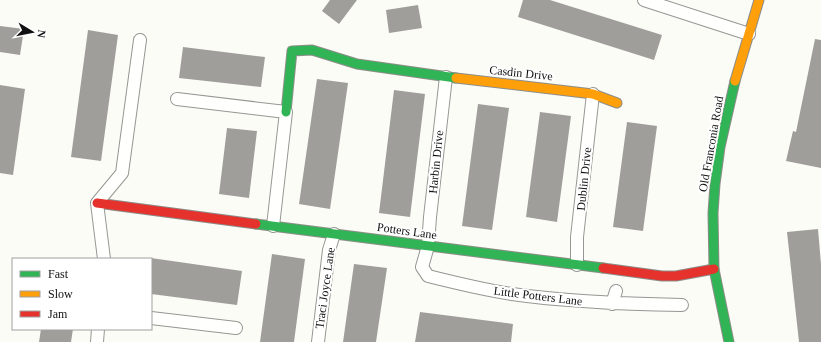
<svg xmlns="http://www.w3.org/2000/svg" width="821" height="342" viewBox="0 0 821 342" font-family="'Times New Roman',serif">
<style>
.building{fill:#a09e9b}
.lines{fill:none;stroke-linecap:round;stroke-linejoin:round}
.street-casing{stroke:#969694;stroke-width:14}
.fast-casing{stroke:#8d8d8a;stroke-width:11}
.slow-casing{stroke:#8d8d8a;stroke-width:11}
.jam-casing{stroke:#8d8d8a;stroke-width:11}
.street{stroke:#fffffe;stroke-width:12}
.fast{stroke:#30b455;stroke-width:9}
.slow{stroke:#ff9f0a;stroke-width:9}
.jam{stroke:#e5322d;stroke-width:9}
.labels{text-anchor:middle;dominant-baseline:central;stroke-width:4;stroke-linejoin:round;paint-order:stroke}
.street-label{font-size:12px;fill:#101010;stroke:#fff}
</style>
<rect width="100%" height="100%" fill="#fcfcf6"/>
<!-- building -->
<path class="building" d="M330 0H357L339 24 322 11Z
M523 0H550L662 35 654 60 518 17Z
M418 5 422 28 389 33 386 10Z
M0 26 24 29 20 55 0 52Z
M88 30 118 35 101 161 71 157Z
M815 39 821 40V168L786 161 793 131 796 132Z
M183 47 265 57 261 87 179 78Z
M317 79 348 83 330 209 299 204Z
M0 85 25 89 13 175 0 173Z
M394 90 425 94 410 217 379 213Z
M478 104 509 108 492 230 462 226Z
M540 112 571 116 557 222 526 217Z
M627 122 657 126 643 231 613 227Z
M227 128 257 131 249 198 219 194Z
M818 229 821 264V342H799L787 232Z
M272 254 305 259 294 342H260Z
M151 258 242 271 237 305 151 294Z
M354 264 387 268 376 342H343Z
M420 312 513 324 511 342H415Z
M41 329H73L71 342H39Z"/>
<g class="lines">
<!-- street casing -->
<g class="street-casing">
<path id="street" d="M644 0 749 34
M446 77 430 217 428 246 422 267 428 276C456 283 484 290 512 294 568 302 625 304 682 305
M177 99 286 112 273 226
M104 259 97 203 122 173 140 40
M577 265V237L593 94
M612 304 616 291
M151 318 236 328
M97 342 98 329
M318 342 329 250 334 234"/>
</g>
<!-- fast casing -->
<g class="fast-casing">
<path id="fast" d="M286 112 292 51 312 50 357 64 456 78
M256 224 603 268
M729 342 714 269 713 213 715 184 720 147 735 81"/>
</g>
<!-- slow casing -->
<g class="slow-casing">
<path id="slow" d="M456 78 593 94 617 103
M735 81 759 0"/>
</g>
<!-- jam casing -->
<g class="jam-casing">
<path id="jam" d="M97 203 256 224
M603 268 662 276H676L714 269"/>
</g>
<!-- street -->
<use href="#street" class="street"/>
<!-- fast -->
<use href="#fast" class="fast"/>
<!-- slow -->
<use href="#slow" class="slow"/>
<!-- jam -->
<use href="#jam" class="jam"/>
</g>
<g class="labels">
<!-- street labels -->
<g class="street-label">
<text transform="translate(521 73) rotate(6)">Casdin Drive</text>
<text transform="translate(711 144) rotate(-80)">Old Franconia Road</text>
<text transform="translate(436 162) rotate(-84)">Harbin Drive</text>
<text transform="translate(584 179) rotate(-84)">Dublin Drive</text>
<text transform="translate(407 231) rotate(8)">Potters Lane</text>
<text transform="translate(325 288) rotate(-82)">Traci Joyce Lane</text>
<text transform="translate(538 296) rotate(7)">Little Potters Lane</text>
</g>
</g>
<!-- legend -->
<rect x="12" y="258" width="140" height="72" fill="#ffffff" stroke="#9f9f9f"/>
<rect x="20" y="271" width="20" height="6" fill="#30b455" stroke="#9f9f9f"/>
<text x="48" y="278" font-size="12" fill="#101010">Fast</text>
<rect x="20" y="291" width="20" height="6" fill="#ff9f0a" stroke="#9f9f9f"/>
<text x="48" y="298" font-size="12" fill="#101010">Slow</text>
<rect x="20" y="311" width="20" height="6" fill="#e5322d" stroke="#9f9f9f"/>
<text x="48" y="318" font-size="12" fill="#101010">Jam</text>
<!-- north arrow -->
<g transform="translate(32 32) rotate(100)" stroke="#ffffff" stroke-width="3" paint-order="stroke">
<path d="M0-3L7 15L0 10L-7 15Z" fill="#101010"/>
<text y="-6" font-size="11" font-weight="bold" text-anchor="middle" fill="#101010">N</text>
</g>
</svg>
